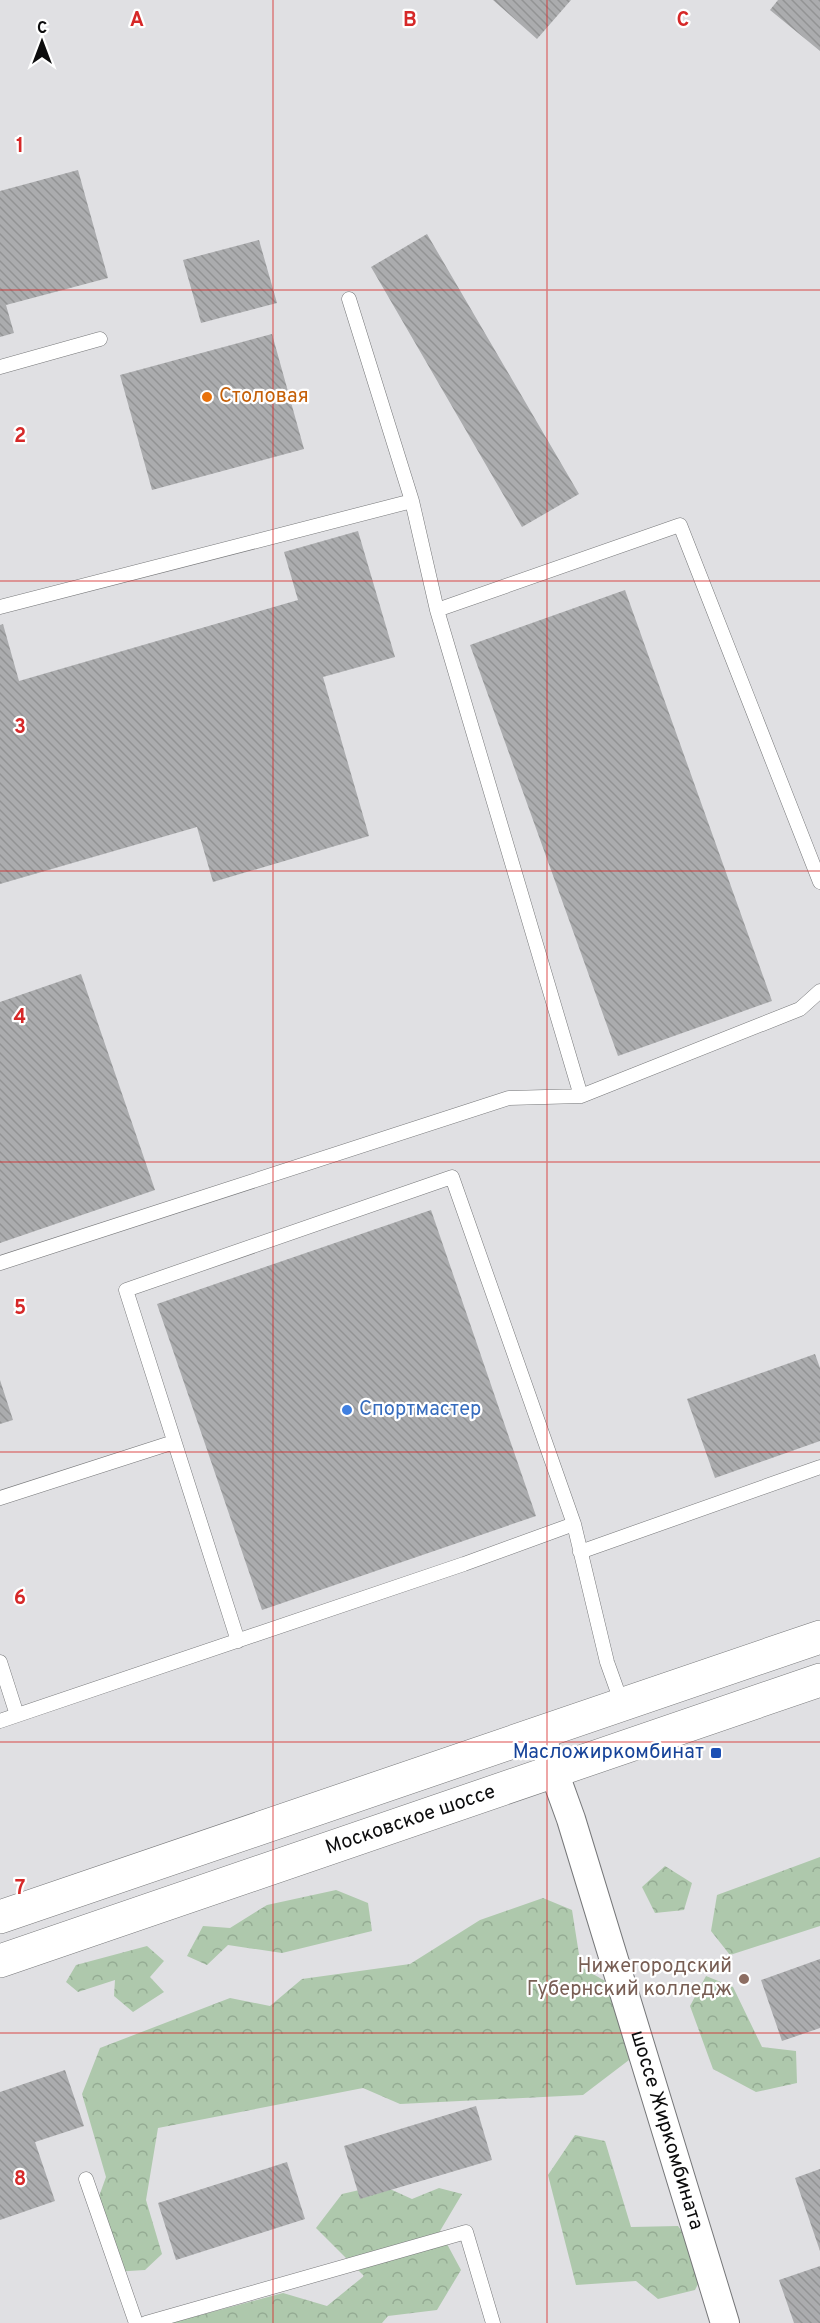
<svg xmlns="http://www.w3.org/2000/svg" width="820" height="2323" viewBox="0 0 820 2323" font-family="Overpass,sans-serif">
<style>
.forest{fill:url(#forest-crowns)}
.building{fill:url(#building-back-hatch)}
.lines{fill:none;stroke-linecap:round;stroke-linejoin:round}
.lane-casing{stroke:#767779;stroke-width:15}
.street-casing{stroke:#767779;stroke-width:30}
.secondary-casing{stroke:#767779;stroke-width:34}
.lane{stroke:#fff;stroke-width:14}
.street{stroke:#fff;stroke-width:28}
.secondary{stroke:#fff;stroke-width:33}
.grid{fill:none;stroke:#d62828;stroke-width:1.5;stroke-opacity:0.55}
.food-dot{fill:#e8710a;stroke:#fff;stroke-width:2}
.shop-dot{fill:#3f7fe0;stroke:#fff;stroke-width:2}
.transit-dot{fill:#1a4fb4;stroke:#fff;stroke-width:2}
.education-dot{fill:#8d6e63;stroke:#fff;stroke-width:2}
.labels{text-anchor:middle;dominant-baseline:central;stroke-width:4.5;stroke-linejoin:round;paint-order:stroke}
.food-label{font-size:20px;fill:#c56008;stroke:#fff;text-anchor:start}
.shop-label{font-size:20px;fill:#366cbe;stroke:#fff;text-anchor:start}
.transit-label{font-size:20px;fill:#164399;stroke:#fff;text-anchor:end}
.street-label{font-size:20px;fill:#0c0c0d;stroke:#fff}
.education-label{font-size:20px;fill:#785e54;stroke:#fff;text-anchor:end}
.grid-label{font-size:20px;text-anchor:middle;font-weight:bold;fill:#d62828;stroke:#fff;stroke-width:4.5;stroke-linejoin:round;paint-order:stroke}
</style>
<defs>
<pattern id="forest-crowns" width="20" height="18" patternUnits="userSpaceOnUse" patternTransform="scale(1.5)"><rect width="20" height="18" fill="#aec8ac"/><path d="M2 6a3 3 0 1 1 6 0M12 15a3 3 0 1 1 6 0" fill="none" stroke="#94ab93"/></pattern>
<pattern id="building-back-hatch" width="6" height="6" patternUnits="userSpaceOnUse" patternTransform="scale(1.5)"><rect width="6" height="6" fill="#abacae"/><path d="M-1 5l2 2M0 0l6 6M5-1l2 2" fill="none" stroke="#929394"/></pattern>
</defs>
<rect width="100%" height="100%" fill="#e0e0e3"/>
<!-- forest -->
<path class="forest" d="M820 1857V1926L730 1955 711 1931 717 1895Z
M665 1866 692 1883 684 1910 655 1913 642 1887Z
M336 1890 368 1903 372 1931 282 1953 228 1945 207 1965 187 1956 203 1926 230 1928 267 1905Z
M543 1898 572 1910 581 1967 617 1988 629 2060 583 2095 400 2104 363 2088 158 2128 146 2200 162 2254 145 2270 113 2272 93 2213 106 2177 82 2094 100 2048 230 1998 270 2006 302 1979 410 1964 480 1920Z
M147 1946 164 1961 150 1977 164 1992 133 2012 114 1996 115 1980 78 1992 66 1982 76 1965Z
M706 1976 733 1987 762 2047 796 2051 797 2083 756 2092 713 2069 690 2006Z
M575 2135 605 2141 631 2227 678 2226 707 2266 695 2290 658 2299 636 2281 576 2285 548 2175Z
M381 2185 412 2199 439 2188 462 2194 440 2231 461 2270 437 2310 388 2316 382 2323H170L283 2293 327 2306 364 2276 316 2228 342 2194Z"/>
<!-- building -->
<path class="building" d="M493 0H571L537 39Z
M778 0H820V51L770 10Z
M78 170 108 278 6 305 14 333 0 337V191Z
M427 234 579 494 522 527 371 267Z
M259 240 277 303 201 323 183 260Z
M272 334 304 449 152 490 120 375Z
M358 531 395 657 323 677 369 836 213 882 197 827 0 884V625L3 624 19 681 298 600 284 552Z
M625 590 772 1001 618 1056 470 645Z
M81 974 155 1190 0 1243V1002Z
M431 1210 536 1516 262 1610 157 1304Z
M815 1354 820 1368V1441L715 1478 687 1399Z
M0 1380 13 1420 0 1424Z
M820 1959V2028L782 2041 761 1980Z
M65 2070 84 2126 35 2142 55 2201 0 2220V2092Z
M476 2106 492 2160 360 2199 344 2146Z
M287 2162 305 2219 176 2260 158 2203Z
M820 2169V2251L795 2178Z
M820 2266V2323H794L779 2280Z"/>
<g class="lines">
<!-- lane casing -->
<g class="lane-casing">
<path id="lane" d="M349 299 412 501
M0 367 100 339
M0 607 412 501 437 610 581 1096
M437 610 680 525 820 882
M0 1263 509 1098 581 1096 800 1009 820 991
M0 1498 174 1442
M580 1552 820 1467
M238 1641 126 1290 452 1177 574 1524
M0 1662 17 1715
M0 1721 464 1564 574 1524 607 1662 622 1704
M86 2179 136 2323
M146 2323 466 2232 493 2323"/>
</g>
<!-- street casing -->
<g class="street-casing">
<g id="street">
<path id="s1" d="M540 1733 571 1819 725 2323"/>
</g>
</g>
<!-- secondary casing -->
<g class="secondary-casing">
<g id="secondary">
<path d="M0 1917 820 1637"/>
<path id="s2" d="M0 1961 820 1680"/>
</g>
</g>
<!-- lane -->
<use href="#lane" class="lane"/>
<!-- street -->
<use href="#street" class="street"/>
<!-- secondary -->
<use href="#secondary" class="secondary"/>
</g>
<!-- grid -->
<path class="grid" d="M273 0V2323M547 0V2323M0 290H820M0 581H820M0 871H820M0 1162H820M0 1452H820M0 1742H820M0 2033H820"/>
<!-- markers -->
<circle class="food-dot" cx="207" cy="397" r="6"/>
<circle class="shop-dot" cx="347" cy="1410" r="6"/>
<rect class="transit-dot" x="710" y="1747" width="12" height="12" rx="3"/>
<circle class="education-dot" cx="744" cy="1979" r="6"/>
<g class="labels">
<!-- food labels -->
<g class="food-label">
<text x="219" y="397">Столовая</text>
</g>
<!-- shop labels -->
<g class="shop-label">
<text x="359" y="1410">Спортмастер</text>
</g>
<!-- transit labels -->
<g class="transit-label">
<text x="704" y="1753">Масложиркомбинат</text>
</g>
<!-- street labels -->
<g class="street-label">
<text stroke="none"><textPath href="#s2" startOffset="434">Московское шоссе</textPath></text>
<text stroke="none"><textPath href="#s1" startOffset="417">шоссе Жиркомбината</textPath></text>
</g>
<!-- education labels -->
<g class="education-label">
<text x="732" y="1967">Нижегородский<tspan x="732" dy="23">Губернский колледж</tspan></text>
</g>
</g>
<g class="grid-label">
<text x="137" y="26">A</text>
<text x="410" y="26">B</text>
<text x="683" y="26">C</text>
<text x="20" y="152">1</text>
<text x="20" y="442">2</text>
<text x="20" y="733">3</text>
<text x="20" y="1023">4</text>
<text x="20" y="1314">5</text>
<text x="20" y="1604">6</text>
<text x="20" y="1894">7</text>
<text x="20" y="2185">8</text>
</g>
<!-- north arrow -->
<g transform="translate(42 42)" stroke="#ffffff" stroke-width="4.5" paint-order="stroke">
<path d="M0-4.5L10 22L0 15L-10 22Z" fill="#0c0c0d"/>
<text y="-9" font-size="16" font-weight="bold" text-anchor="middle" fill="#0c0c0d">С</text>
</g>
</svg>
